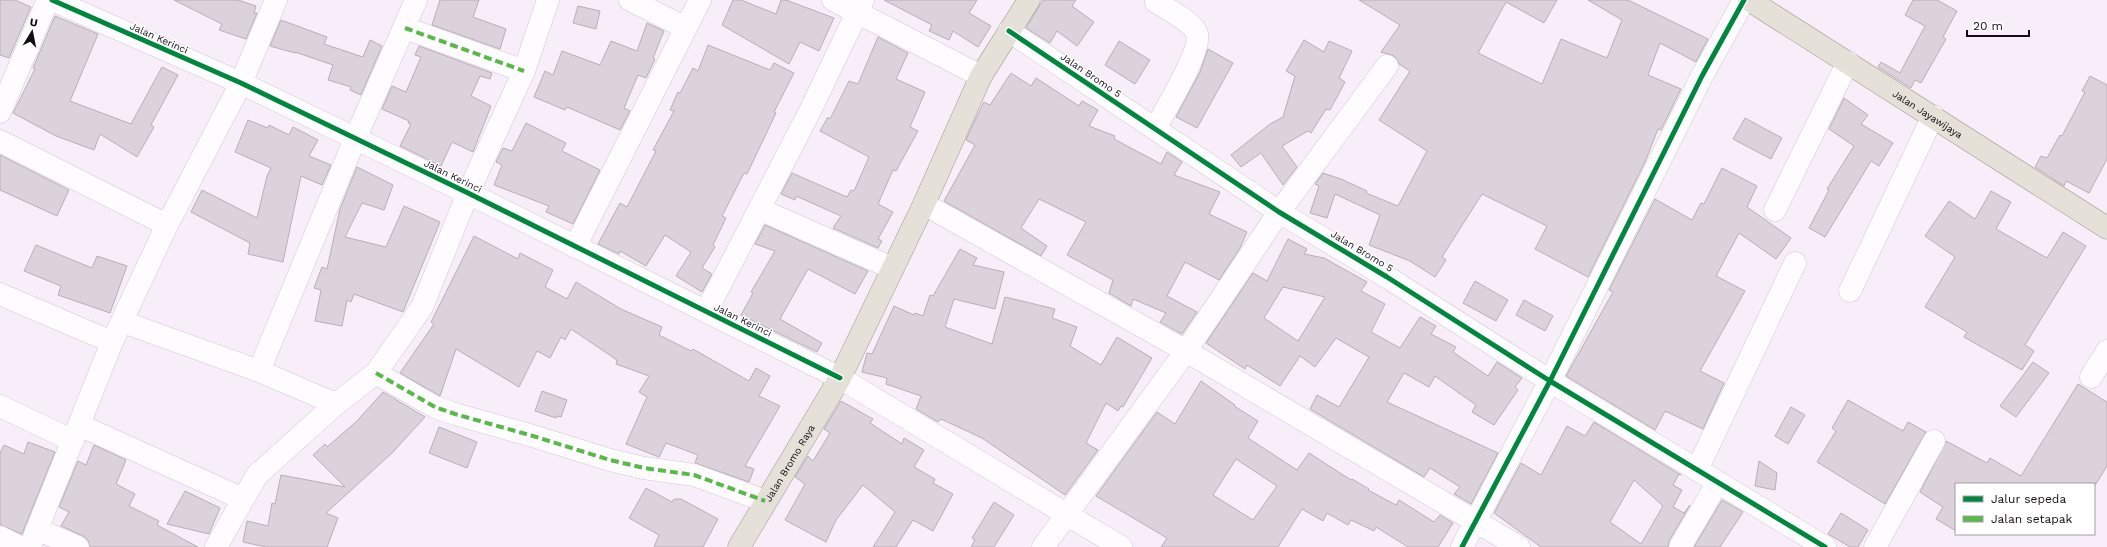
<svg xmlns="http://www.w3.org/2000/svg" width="2107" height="547" viewBox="0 0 2107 547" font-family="'Work Sans',sans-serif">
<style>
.building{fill:#dbd2db;stroke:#b7afb6;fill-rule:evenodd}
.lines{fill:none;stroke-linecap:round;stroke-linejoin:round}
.minor-casing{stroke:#d1c9d2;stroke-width:23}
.major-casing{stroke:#a3998c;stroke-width:23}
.minor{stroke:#fefcfe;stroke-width:22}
.major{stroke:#e5e1d8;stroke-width:22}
.quiet{stroke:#58b947;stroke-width:4;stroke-dasharray:8 4;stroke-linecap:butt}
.cycleway-casing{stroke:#fff;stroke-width:8}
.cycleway{stroke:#00873e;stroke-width:5}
.labels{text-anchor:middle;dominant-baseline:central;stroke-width:3;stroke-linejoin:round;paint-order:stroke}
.street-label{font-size:10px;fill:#120d13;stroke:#fff}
</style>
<rect width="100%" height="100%" fill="#f8eefa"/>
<!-- building -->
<path class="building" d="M0 0H15L31 7 9 58 0 55Z
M174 0H238L256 6 254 13H257L246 39 219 30 222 24Z
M440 0H479L473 17 506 29 500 49 432 25Z
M733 0H741L776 14 781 0H786L834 18 819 51 800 42 789 64 722 25Z
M884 0H977L969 13 991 26 978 47 953 31 949 40 929 31 932 25Z
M1043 0H1076L1072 6 1094 22 1077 46 1057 31 1050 43 1026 28Z
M1359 0H1557L1544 23 1506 2 1478 53 1542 84 1561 39 1607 58 1622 20 1588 0H1628L1708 39 1696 62 1660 43 1648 75 1681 89 1661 130 1658 129 1645 162 1588 277 1535 249 1547 226 1482 194 1442 257 1446 260 1435 277 1410 261 1369 245 1380 215 1335 194 1327 218 1310 213 1319 186 1315 184 1323 173 1341 179 1367 191 1366 193 1398 206 1427 151 1379 120 1410 71 1399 64 1394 56 1381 52 1400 25Z
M1913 0H1937L1957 11 1943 37 1946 39 1921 83 1915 80 1911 88 1878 67 1881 62 1900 73 1925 26 1905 15Z
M578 6 600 11 596 29 573 23Z
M55 16 98 34 70 101 131 124 162 67 178 75 151 125 154 127 137 157 100 134 94 150 56 136 13 113 35 69 33 68Z
M281 20 327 37 324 44 363 57 370 40 382 46 361 95 350 90 351 87 328 80 333 65 295 52V53L270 46Z
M647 23 664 31 653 58 655 59 646 78 638 75 624 108 630 111 620 130 567 107 565 110 534 97 545 71 553 75 562 51 600 65 611 41 637 51Z
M878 37 908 53 896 79 925 92 910 127 918 131 896 171 893 170 878 204 893 212 878 239 882 241 878 248 833 228 841 216 796 196 795 200 781 194 792 173 847 197 851 190 854 191 869 157 820 131 828 117 830 119 849 81 858 84Z
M1304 40 1324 52 1329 41 1352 51 1339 78 1345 82 1330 110 1326 109 1311 133 1308 131 1282 146 1297 167 1283 185 1261 153 1241 167 1231 155 1270 124 1283 117 1295 76 1286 71Z
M1119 41 1150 60 1135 84 1105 65Z
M708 45 770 70 774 63 794 73 774 112 776 113 747 174 744 173 722 216 726 218 713 245 715 247 702 268 712 274 702 292 676 276 691 252 665 235 646 266 620 251 619 254 598 244 620 203 627 207 656 151 653 150 674 111 670 110 678 92 680 93 693 68 698 71Z
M419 46 492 73 490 79 480 76 471 96 491 106 473 152 452 142 441 166 400 146 411 124 408 123 409 121 382 109 392 86 406 92 421 57 415 55Z
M1208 49 1233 63 1197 128 1176 117 1200 72Z
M1011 73 1031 86 1036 78 1079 106 1082 101 1098 110 1089 126 1115 136 1114 139 1161 164 1167 152 1182 162 1174 175 1220 192 1209 214 1247 232 1240 248 1219 280 1185 262 1167 296 1197 312 1182 334 1160 322 1166 313 1133 299 1131 306 1109 293 1113 280 1067 255 1086 222 1039 199 1021 228 1047 246 1041 256 944 201 975 145 966 140 978 114 984 102 990 105Z
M2090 76 2107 85V159L2089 193 2066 181 2064 186 2035 167 2041 156 2047 158 2060 135 2062 136 2085 92 2082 91Z
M1844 98 1868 115 1861 124 1893 143 1879 166 1871 161 1825 237 1809 228 1829 190 1827 189 1854 146 1829 129Z
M1745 118 1782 138 1771 159 1733 139Z
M248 120 268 128 269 125 289 135 293 127 318 140 309 156 331 165 322 185 301 176 283 262 248 254 250 243 191 212 202 190 257 218 267 176 271 168 235 152Z
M526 123 566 143 562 151 600 170 573 224 546 212 549 206 494 185 502 165 496 162 503 148 512 151Z
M0 155 69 190 57 216 0 190Z
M357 167 393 185 384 210 362 203 345 237 386 247 404 206 440 222 403 312 354 294 351 302 347 300 342 326 315 321 321 290 314 288 322 267 327 269 340 209Z
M1722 168 1757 186 1747 207 1791 238 1776 259 1739 233 1716 276 1745 291 1700 371 1724 383 1703 429 1665 411 1655 430 1566 376 1613 292 1609 290 1655 199 1692 220 1701 203 1704 204Z
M1991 191 2011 202 1996 229 2047 258 2063 232 2086 246 2025 345 2034 351 2022 370 1964 337 1967 332 1925 307 1955 257 1925 236 1949 201 1975 219Z
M765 225 868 271 855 294 808 269 780 319 822 343 817 352 741 315 753 293 751 292 775 251 755 244Z
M474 236 518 259 520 253 553 270 545 287 567 299 576 282 621 309 662 327 659 335 691 351 693 349 749 381 756 368 770 376 759 396 780 406 745 466 754 469 749 482 695 463 698 455 666 443 659 457 626 444 647 397 639 392 649 376 616 364 617 360 571 329 565 340 561 337 550 358 537 351 519 387 456 349 440 396 400 373 434 324 431 322Z
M1288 239 1307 249 1304 254 1324 258 1367 282 1361 291 1385 304 1371 332 1400 348 1420 317 1436 326 1431 334 1456 347 1453 352 1488 376 1497 362 1522 378 1515 387 1518 390 1494 425 1472 412 1476 405 1435 376 1429 387 1404 373 1387 402 1498 453 1471 504 1454 494 1460 487 1430 468 1424 477 1310 409 1317 395 1339 407 1369 357 1336 338 1315 367 1300 356 1280 386 1247 365 1245 369 1206 343 1253 273 1267 281ZM1283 287 1325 297 1298 341 1264 318Z
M36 245 92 268 97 256 127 266 110 313 58 295 61 286 24 271Z
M960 249 977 258 973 265 1004 272 995 309 954 299 945 327 992 344 1005 297 1055 309 1052 318 1077 327 1070 346 1101 365 1117 337 1152 358 1123 407 1121 406 1118 411 1106 403 1086 443 1098 450 1065 495 982 438 941 419 938 422 916 409 921 396 886 384 887 378 862 372 867 353 872 354 894 306 914 315 915 313 923 316 930 295 933 296Z
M1475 281 1508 300 1496 321 1463 303Z
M1524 300 1553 316 1545 331 1516 315Z
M2033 362 2049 373 2016 417 2000 406Z
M1201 381 1235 405 1234 406 1258 421 1248 438 1297 470 1309 453 1351 480 1352 479 1369 489 1368 490 1396 505 1399 500 1434 522 1440 515 1453 523 1438 547H1408L1376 527 1374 531 1351 520 1348 525 1327 513 1323 521 1302 509 1278 547H1161L1167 538 1096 496 1157 412 1175 424ZM1236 459 1277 486 1253 520 1213 495Z
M2078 384 2107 402V466L2096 484H1956V531L1936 519 1943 507 1920 492 1946 441 1987 463 1990 458 2021 476Z
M542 391 567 400 561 417 557 416 556 418 535 411Z
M383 392 425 417 392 453 326 513 338 518 327 547H266L243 542 247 521 268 526 272 503 275 504 281 475 345 487 313 455 325 444 327 447 357 421Z
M1848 400 1903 431 1908 422 1926 432 1885 504 1817 462 1836 431 1832 428Z
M841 401 873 419 870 423 902 444 904 438 924 450 914 467 935 479 933 483 953 494 933 531 913 520 896 547H873L895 512 863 485 836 520 826 542 785 520 805 484 795 477 808 456 813 461 830 433 824 429Z
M1791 407 1805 415 1788 444 1775 436Z
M1594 422 1681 475 1679 474 1673 485 1682 490 1673 507 1684 513 1690 505 1669 541 1668 547H1541L1494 513 1521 463 1541 475 1567 426 1585 436ZM1634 480 1663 506 1641 544 1610 522Z
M439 427 477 442 467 468 429 453Z
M28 442 55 452 22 534 0 525V453L4 445 24 454Z
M94 445 126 460 116 484 135 494 129 506 159 521 157 525 198 547H90L88 540 83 536 61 526 69 512 59 507 78 461 86 465Z
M1759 461 1777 473 1775 490 1755 486Z
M646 488 672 502 674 499H681L718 519 703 547H654L659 535 629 518Z
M185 491 220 508 209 534 167 524Z
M1722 500 1743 512 1720 547H1694Z
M994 502 1014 515 994 547H971L975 540 972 538Z
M1841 513 1868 530 1858 547H1850L1828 534Z"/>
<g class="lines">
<!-- minor casing -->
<g class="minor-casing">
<path id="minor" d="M52 0 241 83 468 193 840 378 1121 547
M630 0 686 28
M833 0 981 76
M1744 0 1702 76 1550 381 1825 547
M405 28 524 71
M1009 31 1279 212 1387 277 1550 381 1462 547
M0 112 48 0
M1155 129C1164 112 1202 50 1197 34 1193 22 1167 9 1156 2
M0 141 167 225
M924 204 1186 351 1519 547
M759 209 892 268
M1775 210 1848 62
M575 247 700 0
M1850 291 1933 116
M0 294 112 342
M706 312 810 111 863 0
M123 322 259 371
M376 373 435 407 455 414 533 436 610 460 644 468 694 475 765 501
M2091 377 2107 351
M336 404 259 371 355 139 416 0
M0 406 73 441
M79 425 243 499
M1697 470 1795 263
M37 529 78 547
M0 537 20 547
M30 547 112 342 167 225 241 83 276 0
M216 547 257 475 336 404 376 373 422 307 468 193 524 71 548 0
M1043 547 1186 351 1279 212 1387 66
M1680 547 1718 482
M1875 547 1934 441"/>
</g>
<!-- major casing -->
<g class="major-casing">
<g id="major">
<path id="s1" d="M1749 0 2107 228"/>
<path id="s2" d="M739 547 840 378 924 204 981 76 1029 0"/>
</g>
</g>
<!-- minor -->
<use href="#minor" class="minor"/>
<!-- major -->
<use href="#major" class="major"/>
<!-- quiet -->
<path class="quiet" d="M405 28 524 71
M376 373 435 407 455 414 533 436 610 460 644 468 694 475 765 501"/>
<!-- cycleway casing -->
<g class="cycleway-casing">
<path id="cycleway" d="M52 0 241 83 468 193 840 378
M1744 0 1702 76 1550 381 1825 547
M1009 31 1279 212 1387 277 1550 381 1462 547"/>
</g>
<!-- cycleway -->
<use href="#cycleway" class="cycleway"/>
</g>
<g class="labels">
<!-- street labels -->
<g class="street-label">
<text transform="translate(159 38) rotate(24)">Jalan Kerinci</text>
<text transform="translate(1091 75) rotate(34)">Jalan Bromo 5</text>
<text stroke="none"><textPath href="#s1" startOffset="212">Jalan Jayawijaya</textPath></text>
<text transform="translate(453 176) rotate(26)">Jalan Kerinci</text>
<text transform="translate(1362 251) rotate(31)">Jalan Bromo 5</text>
<text transform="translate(743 320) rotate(26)">Jalan Kerinci</text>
<text stroke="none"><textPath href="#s2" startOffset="98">Jalan Bromo Raya</textPath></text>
</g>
</g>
<!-- legend -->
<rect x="1955" y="483" width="140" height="52" fill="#ffffff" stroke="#a09ea1"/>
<rect x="1963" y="496" width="20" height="6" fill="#00873e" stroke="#a09ea1"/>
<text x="1991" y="503" font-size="12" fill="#120d13">Jalur sepeda</text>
<rect x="1963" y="516" width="20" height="6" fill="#58b947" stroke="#a09ea1"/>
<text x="1991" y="523" font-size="12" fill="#120d13">Jalan setapak</text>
<!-- north arrow -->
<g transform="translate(32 32) rotate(10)" stroke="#ffffff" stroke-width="3" paint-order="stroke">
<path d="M0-3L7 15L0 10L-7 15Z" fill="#120d13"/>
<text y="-6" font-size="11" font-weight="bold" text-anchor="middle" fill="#120d13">U</text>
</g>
<!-- scale -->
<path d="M1967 30v6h62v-6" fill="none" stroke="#120d13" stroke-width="2"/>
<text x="1973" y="30" font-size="12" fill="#120d13" stroke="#ffffff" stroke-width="3" paint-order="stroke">20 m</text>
</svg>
